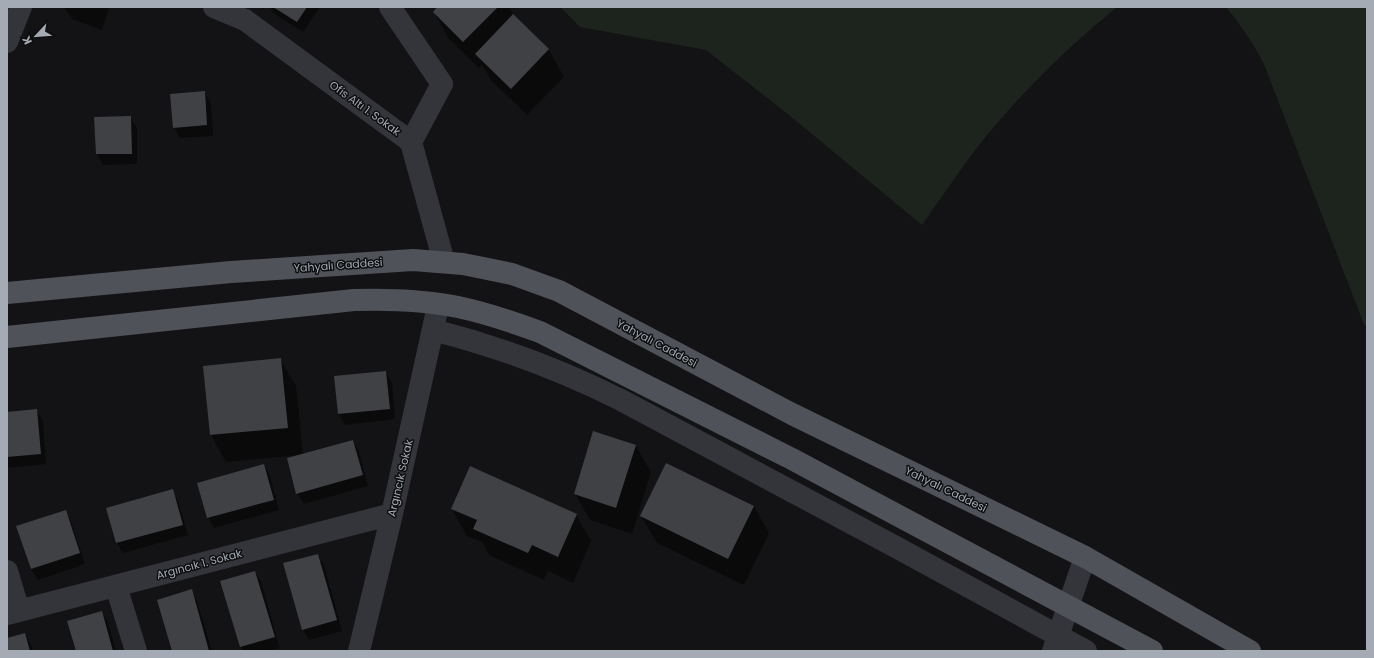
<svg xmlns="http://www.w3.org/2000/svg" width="1374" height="658" viewBox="0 0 1374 658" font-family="Poppins,sans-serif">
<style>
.green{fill:#1d241d}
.shadow{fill:#0007}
.building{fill:#3f4145}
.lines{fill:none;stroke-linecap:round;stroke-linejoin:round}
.minor{stroke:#34353a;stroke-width:22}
.major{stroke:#505259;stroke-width:22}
.labels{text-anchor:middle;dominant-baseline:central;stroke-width:3;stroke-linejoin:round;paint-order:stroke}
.street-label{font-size:11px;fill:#a4abb5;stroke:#0e0e0f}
</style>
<rect width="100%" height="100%" fill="#131315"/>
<!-- green -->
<path class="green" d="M560 7H1117C1067 48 1020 94 979 145 959 171 941 198 922 225L789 115 706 50 580 27Z
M1226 7H1367V328L1363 322 1264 64C1253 43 1241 25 1226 7Z"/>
<!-- shadow -->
<path class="shadow" d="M64 7H109L102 30 72 19Z
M270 7H320L303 32 273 13Z
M439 7H509L514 16 549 50 564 77 527 115 492 81 482 65 479 68 449 39 434 12Z
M204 92 211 103 213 136 180 138 174 128Z
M130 117 137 128V164L103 165 97 154 95 118Z
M280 359 296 386 303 455 353 441 359 452 368 486 304 504 297 493 300 455 226 462 211 435 204 366Z
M386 372 392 383 395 419 345 425 339 414Z
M36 410 43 421 46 464 7 468V413Z
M636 446 651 472 632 534 590 520 575 494Z
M264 465 270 476 279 510 214 528 208 517Z
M172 491 178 501 188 535 123 553 117 543Z
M754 506 769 533 744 585 657 543 641 516Z
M452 509 576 515 591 541 573 583 548 571 544 580 489 555 482 542 467 536Z
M65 511 71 522 85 564 38 580 31 569 18 527Z
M318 555 324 565 342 631 309 640 303 630Z
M255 572 261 582 280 648 269 651H243L241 646Z
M191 591 197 601 212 651H173Z
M101 612 108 622 116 651H77Z
M25 634 31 645 33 651H7V639Z"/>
<!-- building -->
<path class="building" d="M273 7H307L297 22Z
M437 7H498L463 42 433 12Z
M513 14 549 49 511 89 475 54Z
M205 91 207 125 173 128 170 94Z
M131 116 132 154H96L94 117Z
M281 358 288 428 210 435 203 366Z
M386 371 390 409 338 414 334 376Z
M37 409 41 454 7 457V412Z
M593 431 636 445 616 508 574 494Z
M353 440 363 475 296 494 287 458Z
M666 463 754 506 728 559 640 516Z
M264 464 274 500 207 518 197 483Z
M470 466 577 514 558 557 532 545 528 553 473 529 477 520 451 509Z
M173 489 183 525 116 543 106 508Z
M66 510 80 553 31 569 16 526Z
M318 554 337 620 302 630 283 563Z
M255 571 275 637 240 647 220 581Z
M192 589 209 651H172L157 600Z
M102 611 113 651H76L67 621Z
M25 633 30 651H7V638Z"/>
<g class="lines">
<!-- minor -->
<path class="minor" d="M214 7 245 20 411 142 444 262
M390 7 442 84 411 142
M7 42 21 7
M433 330C500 347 559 369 621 400L894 546 1086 651
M7 571 19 611
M116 586 136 651
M7 614 392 514
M359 651 392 514 436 315
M1053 651 1085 557"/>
<!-- major -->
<path class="major" d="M7 293 231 272 413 260 463 264 512 274 559 291 792 414 1085 557 1250 651
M7 337 354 300C388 299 424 300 458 307 486 313 513 322 540 332L792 459 1152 651"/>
</g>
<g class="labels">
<!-- street labels -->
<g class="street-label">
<text transform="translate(365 108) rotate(36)">Ofis Altı 1. Sokak</text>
<text transform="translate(338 265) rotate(-4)">Yahyalı Caddesi</text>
<text transform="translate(657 343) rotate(28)">Yahyalı Caddesi</text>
<text transform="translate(400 478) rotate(-77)">Argıncık Sokak</text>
<text transform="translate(946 489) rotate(26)">Yahyalı Caddesi</text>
<text transform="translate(199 564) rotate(-15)">Argıncık 1. Sokak</text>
</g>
</g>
<!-- border -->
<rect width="1374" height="658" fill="none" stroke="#a4abb5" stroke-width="16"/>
<!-- north arrow -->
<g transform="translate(36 36) rotate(244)" stroke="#0e0e0f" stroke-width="3" paint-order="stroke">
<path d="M0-3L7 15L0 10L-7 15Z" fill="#a4abb5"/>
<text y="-6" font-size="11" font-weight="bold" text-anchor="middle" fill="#a4abb5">K</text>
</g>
</svg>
